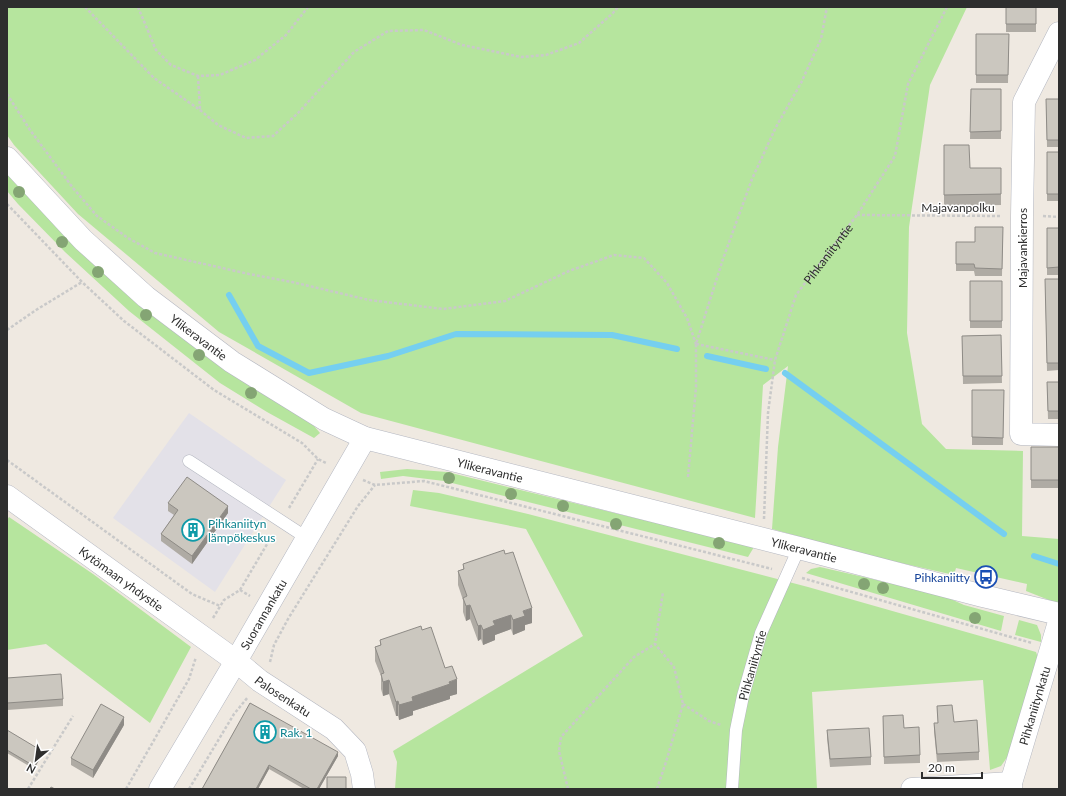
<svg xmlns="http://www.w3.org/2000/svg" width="1066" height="796" viewBox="0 0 1066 796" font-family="Lato,sans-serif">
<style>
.industrial{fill:#e3e1e8}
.green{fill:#b6e59e}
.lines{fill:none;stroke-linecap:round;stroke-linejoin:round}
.stream{stroke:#75cff0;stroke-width:6}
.lane-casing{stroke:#b4b7c1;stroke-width:13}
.street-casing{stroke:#b4b7c1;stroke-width:23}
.secondary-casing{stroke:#b4b7c1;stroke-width:23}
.path{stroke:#c9c9c9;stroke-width:2.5;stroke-dasharray:3 2;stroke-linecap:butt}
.lane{stroke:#fff;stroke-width:12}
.street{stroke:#fff;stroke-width:22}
.secondary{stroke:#fff;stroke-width:22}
.tree{fill:#84a574}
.wall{fill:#afaba4}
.shaded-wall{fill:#8e8b86}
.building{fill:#cbc7bf;stroke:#8e8b86}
.labels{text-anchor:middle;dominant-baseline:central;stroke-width:3;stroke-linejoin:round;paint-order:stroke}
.street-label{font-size:12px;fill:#2e2e2e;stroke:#fff}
.culture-label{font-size:12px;fill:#0d838f;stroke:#fff;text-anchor:start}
.transit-label{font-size:12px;fill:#164399;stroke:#fff;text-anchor:end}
</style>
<rect width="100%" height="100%" fill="#efe9e1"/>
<!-- industrial -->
<path class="industrial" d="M189 413 286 480 215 592 113 518Z"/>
<!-- green -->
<path class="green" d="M7 7H967L930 85 909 227 907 333 922 424 946 449 1023 451 1022 536 1059 539V604L1026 591 1027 584 956 568 954 575 861 554 772 529 778 447 788 366 763 385 755 518 361 413 219 332 78 214 14 145 7 135Z
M7 169 233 372 266 396 309 420 320 433 314 438 267 412 220 383 129 311 65 252 18 204 7 191Z
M407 469 447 472 754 547 748 557 444 481 403 476 381 479 380 472Z
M413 490 439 493 528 514 808 587 1036 652 1038 658 1008 756 1001 766 990 770 983 680 812 692 817 789H395L397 762 393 751 583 636 526 529 410 506Z
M9 517 93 574 191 647 150 723 46 644 7 650V520Z
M820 567 942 595 964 605 1004 616 1001 631 806 573 811 569Z
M1019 620 1037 625 1041 635V642L1015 635Z"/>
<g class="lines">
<!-- stream -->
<path class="stream" d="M229 295 258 346 309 373 388 356 456 334 612 335 677 349
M707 356 766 369
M785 373 1004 534
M1034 556 1059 564"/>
<!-- lane casing -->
<g class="lane-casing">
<g id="lane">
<path d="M189 461 307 538"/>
<path id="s2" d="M732 789 736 730 743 696 761 633 799 548"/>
</g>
</g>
<!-- street casing -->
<g class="street-casing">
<g id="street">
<path d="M1059 33 1024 102 1022 216 1021 434 1059 435"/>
<path id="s3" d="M7 496 236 661 260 681 334 729 355 751 362 774 364 789"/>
<path d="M912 789 1011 783"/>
<path id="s4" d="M1011 789V783L1059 622"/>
</g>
</g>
<!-- secondary casing -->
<g class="secondary-casing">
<g id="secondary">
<path id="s5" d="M7 158 83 240 146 297 232 362 324 419 365 438 799 548 983 596 1059 614"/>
<path id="s6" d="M160 789 236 661 365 438"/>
</g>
</g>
<!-- path -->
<g class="path">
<path d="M85 7 154 78 200 110 218 125 246 138 273 136 298 113 354 52 388 31 424 30 462 45 521 57 546 55 579 43 613 13 618 7"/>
<path d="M138 7 156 50 171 65 198 76 220 75 255 60 286 35 308 7"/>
<path d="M198 76 200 109"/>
<path d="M7 94 30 130 73 188 97 216 128 238 155 253 249 274 292 282 369 300 443 309 505 301 569 271 614 255 644 258 667 283 687 318 696 344"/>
<path d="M7 204 82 282 124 321 214 390 302 443 318 459 326 463"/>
<path d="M857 215 1002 216"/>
<path d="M1043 216 1059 217"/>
<path d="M7 330 36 310 82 282"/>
<path d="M696 344 775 360"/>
<path d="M7 460 192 594 220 606"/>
<path d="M688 477 696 387V344L723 259 752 179 776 127 801 83 821 39 827 7"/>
<path d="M363 480 375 485 424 481 772 569"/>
<path d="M289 508 318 459"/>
<path id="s1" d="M764 519 768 413 775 360 796 295 857 215 895 156 908 84 947 7"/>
<path d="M802 578 1032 643"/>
<path d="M240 590 250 596"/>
<path d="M213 618 224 600 240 590 273 534"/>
<path d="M270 662 274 645 288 619 358 506 375 485"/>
<path d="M683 704 709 721 721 725"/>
<path d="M28 789 73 716"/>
<path d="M126 789 189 679 196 657"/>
<path d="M189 789 234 714 248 697"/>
<path d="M568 789 559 751 561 737 634 657 655 644"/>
<path d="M657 789 666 762 683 704 674 667 655 644 663 592"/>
</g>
<!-- lane -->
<use href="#lane" class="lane"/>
<!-- street -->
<use href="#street" class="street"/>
<!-- secondary -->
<use href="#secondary" class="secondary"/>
</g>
<!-- trees -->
<g class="tree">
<circle cx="19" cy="192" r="6"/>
<circle cx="62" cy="242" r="6"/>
<circle cx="98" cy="272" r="6"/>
<circle cx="146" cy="315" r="6"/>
<circle cx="199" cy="355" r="6"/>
<circle cx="251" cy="393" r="6"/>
<circle cx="449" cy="478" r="6"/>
<circle cx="511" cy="494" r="6"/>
<circle cx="563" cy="506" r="6"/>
<circle cx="616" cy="524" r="6"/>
<circle cx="719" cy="543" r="6"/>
<circle cx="864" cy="584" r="6"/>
<circle cx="883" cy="588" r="6"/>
<circle cx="975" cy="618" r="6"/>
</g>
<!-- wall -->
<path class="wall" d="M1006 7H1036V32H1006Z
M976 34H1009L1008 83H976Z
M971 89H1001V139H970Z
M1046 99H1059V147H1047Z
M944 145 970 168H1001V205L944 206Z
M1047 152H1059V201H1047Z
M1003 227 1002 276H975L974 271H956V242H975Z
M1047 228H1059V275H1047Z
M1045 279H1059V370L1047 371Z
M970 281H1002V328H970Z
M1001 335 1002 383 963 384 962 336Z
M1047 382H1059V419H1048Z
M972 390H1004L1003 445H972Z
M1031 447H1059V488H1031Z
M168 503 228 513 192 564 161 541V534L174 515 168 511Z
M463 564 532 623 525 625V630L513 635 511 629 495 635V640L483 645 481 639 478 641 470 619 466 621 463 612V600L458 585V571L463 569Z
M422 630 457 694 450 696V699L413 711V715L399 720 398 716H396L389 694 383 696 381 689V676L375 661V647L380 645V640Z
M7 678 63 699V706L7 710Z
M250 703 338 756 319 789H304L269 769 258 789H202Z
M937 706 979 752V760L937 762 934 731V723H938Z
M883 716 904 728 920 755V763L884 764Z
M124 725 93 778 71 765V758Z
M7 730 42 755 34 769 7 753Z
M827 730 871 757V765L830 767 827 738Z"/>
<!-- shaded-wall -->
<path class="shaded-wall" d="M228 506V513L192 564V556Z
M470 605V619L466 621V606Z
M532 608V623L525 625V630L513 635V620L523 611Z
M511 615V629L495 635V640L483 645V630L493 621Z
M481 625V639L478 641V626Z
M457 679V694L450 696V699L413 711V715L399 720V705L412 697Z
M389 680V694L383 696V682Z
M398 701V716H396V702Z
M124 717V725L93 778V770Z
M42 751V755L34 769V766Z
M338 752V756L319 789H317Z
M269 765V769L258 789H256Z"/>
<!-- building -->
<path class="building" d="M1006 7H1036V24H1006Z
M976 34H1009L1008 75H976Z
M971 89H1001V131L970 132Z
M1046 99H1059V140H1047Z
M944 145H969L970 168H1001V194L944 195Z
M1047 152H1059V194H1047Z
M975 227H1003L1002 269 975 268 974 264H956V242H975Z
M1047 228H1059V267L1047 268Z
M1045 279H1059V363H1047Z
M970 281H1002V321H970Z
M1001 335 1002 376H963L962 336Z
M1047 382H1059V411H1048Z
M972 390H1004L1003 438 972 437Z
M1031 447H1059V480H1031Z
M187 477 228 506 192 556 161 534 178 510 168 503Z
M504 550 505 554 513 552 532 608 523 611 525 616 513 620 511 615 493 621 495 625 483 630 481 625 478 626 470 605 466 606 463 598 467 596 458 571 464 569 463 564Z
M421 626 422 630 431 627 445 668 452 666 457 679 449 682 450 684 412 697 413 701 399 705 398 701 396 702 389 680 383 682 381 674 384 673 375 647 381 645 380 640Z
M61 674 63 699 7 703V678Z
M250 703 338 752 317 789H311L269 765 256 789H202Z
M101 704 124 717 93 770 71 758Z
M952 705 954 722 977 720 979 752 937 754 934 723H938L937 706Z
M903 715 904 728 919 727 920 755 884 757 883 716Z
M869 728 871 757 830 759 827 730Z
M7 730 42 751 34 766 7 750Z
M327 777H346V789H327Z
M51 787 55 789H50Z"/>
<!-- icons -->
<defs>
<g id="building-ring" transform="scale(1.15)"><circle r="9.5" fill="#fff" stroke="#0f9aa8" stroke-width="1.5"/><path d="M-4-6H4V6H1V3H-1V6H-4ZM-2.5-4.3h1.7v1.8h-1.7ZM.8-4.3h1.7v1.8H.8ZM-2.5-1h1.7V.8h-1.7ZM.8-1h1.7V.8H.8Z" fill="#0f9aa8"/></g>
<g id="bus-ring" transform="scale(1.15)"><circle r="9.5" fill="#fff" stroke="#1a4fb4" stroke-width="1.5"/><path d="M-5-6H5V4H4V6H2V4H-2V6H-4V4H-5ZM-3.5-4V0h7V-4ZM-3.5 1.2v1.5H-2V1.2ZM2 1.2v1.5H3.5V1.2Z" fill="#1a4fb4"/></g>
</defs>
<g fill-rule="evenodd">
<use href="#building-ring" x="193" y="530"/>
<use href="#bus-ring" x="986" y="577"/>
<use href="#building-ring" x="265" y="732"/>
</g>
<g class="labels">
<!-- street labels -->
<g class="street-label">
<text x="958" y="207">Majavanpolku</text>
<text transform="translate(1022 248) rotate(-90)">Majavankierros</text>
<text stroke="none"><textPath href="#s1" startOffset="280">Pihkaniityntie</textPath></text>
<text stroke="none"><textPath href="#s5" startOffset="263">Ylikeravantie</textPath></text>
<text stroke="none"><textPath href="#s5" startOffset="587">Ylikeravantie</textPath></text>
<text stroke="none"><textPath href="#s5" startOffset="911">Ylikeravantie</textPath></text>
<text stroke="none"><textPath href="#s3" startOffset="141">Kytömaan yhdystie</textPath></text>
<text stroke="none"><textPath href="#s6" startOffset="203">Suorannankatu</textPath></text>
<text stroke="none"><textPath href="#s2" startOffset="126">Pihkaniityntie</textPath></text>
<text stroke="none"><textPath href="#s3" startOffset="341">Palosenkatu</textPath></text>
<text stroke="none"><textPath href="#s4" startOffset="87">Pihkaniitynkatu</textPath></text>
</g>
<!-- culture labels -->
<g class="culture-label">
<text x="208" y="523">Pihkaniityn<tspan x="208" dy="14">lämpökeskus</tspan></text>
<text x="280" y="732">Rak. 1</text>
</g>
<!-- transit labels -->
<g class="transit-label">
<text x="970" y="577">Pihkaniitty</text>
</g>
</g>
<!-- border -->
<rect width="1066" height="796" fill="none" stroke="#2e2e2e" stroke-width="16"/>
<!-- north arrow -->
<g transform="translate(36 760) rotate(209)" stroke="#ffffff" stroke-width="3" paint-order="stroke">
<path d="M0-3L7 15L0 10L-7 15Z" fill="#2e2e2e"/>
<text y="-6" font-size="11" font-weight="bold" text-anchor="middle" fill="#2e2e2e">N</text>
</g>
<!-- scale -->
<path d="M922 772v6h60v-6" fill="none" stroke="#2e2e2e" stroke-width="2"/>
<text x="928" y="772" font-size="12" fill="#2e2e2e" stroke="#ffffff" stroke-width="3" paint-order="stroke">20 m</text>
</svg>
